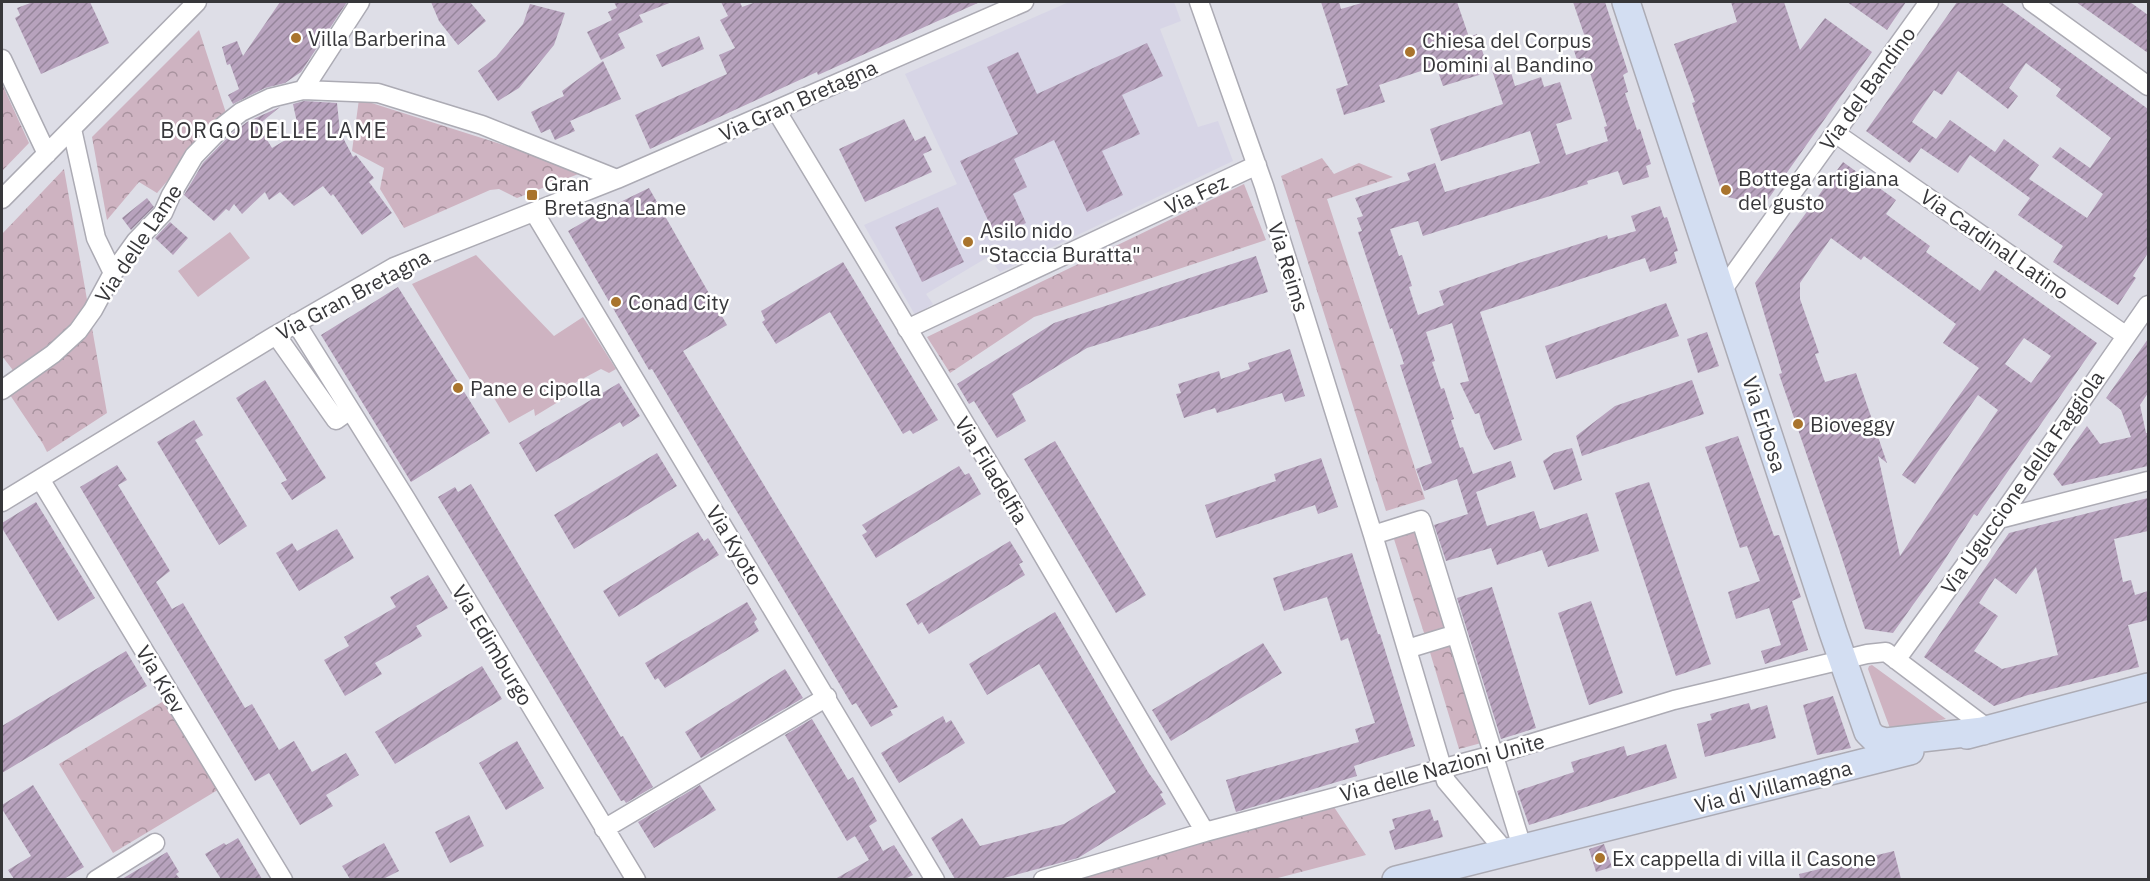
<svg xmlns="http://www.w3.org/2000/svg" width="2150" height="881" viewBox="0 0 2150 881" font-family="'IBM Plex Sans',sans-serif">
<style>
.built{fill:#d7d5e6}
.grass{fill:#ceb3c1}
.forest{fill:url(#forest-crowns)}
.building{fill:url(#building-hatch);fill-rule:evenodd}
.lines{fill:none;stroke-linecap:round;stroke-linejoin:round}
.minor-casing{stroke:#acabb4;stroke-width:21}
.secondary-casing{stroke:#acabb4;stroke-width:30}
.minor{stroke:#fff;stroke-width:18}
.secondary{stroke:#d3def2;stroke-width:27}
.poi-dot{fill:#a9742d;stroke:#fff;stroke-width:2}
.labels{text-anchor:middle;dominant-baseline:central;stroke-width:5;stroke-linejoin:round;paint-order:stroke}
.poi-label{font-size:21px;fill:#37373a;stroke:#fff;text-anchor:start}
.street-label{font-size:21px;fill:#37373a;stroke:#fff}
.neighbourhood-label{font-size:22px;letter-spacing:1.5px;fill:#37373a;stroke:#fff}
</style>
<defs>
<pattern id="forest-crowns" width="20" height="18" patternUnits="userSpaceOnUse" patternTransform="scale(1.5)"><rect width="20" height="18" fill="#ceb3c1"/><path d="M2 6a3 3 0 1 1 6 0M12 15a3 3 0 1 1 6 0" fill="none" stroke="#a8929e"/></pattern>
<pattern id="building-hatch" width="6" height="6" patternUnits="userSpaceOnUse" patternTransform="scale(1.5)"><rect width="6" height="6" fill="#b7a2bd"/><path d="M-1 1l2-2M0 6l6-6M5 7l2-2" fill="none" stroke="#96859b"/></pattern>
</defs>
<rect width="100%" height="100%" fill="#dedee7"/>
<!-- built -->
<path class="built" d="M1069 2H1174L1181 21 1160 29 1198 127 1218 121 1233 161 1000 272 988 257 926 294 933 304 915 315 864 225 957 184 905 74Z"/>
<!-- grass -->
<path class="grass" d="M230 232 250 258 198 297 178 271Z
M476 255 554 336 583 317 616 369 609 373 601 369 573 384 581 388 535 416 534 409 509 423 491 393 475 388 412 284Z
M1872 665 1946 719 1891 731 1868 669 1869 666Z"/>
<!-- forest -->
<path class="forest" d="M199 30 226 113 157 193 139 182 107 220 92 137Z
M2 84 29 143 2 171Z
M359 99 586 171 517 198 499 189 490 190 404 228 380 189 384 168 352 151Z
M1322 158 1334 174 1359 163 1393 177 1327 199 1425 499 1386 511 1281 176Z
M64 169 107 413 47 452 43 444 8 392 18 385 12 369 2 356V234Z
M1244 184 1266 240 1034 317 950 373 927 337Z
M1416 529 1448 629 1425 636 1393 536Z
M1454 642 1485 742 1459 749 1429 649Z
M172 696 226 785 113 853 59 764Z
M1332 804 1366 855 1274 879 1072 880Z"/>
<!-- building -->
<path class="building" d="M33 2H90L109 43 41 74 15 18 20 15 17 8Z
M280 2H347L301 72 285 83 265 88 233 104 228 95 239 89 230 64 227 65 222 47 237 41 243 56Z
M431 2H470L486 21 458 45 439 21Z
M614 2H672L639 15 643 22 618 34 625 48 601 60 587 32 612 20 608 12 617 8Z
M721 2H740L742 7 756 2H980L818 75 817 72 650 149 635 115 727 74 719 55 735 48 720 20 728 16Z
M1321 2H1339L1341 9 1365 2H1457L1469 37 1477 34 1489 72 1443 86 1436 66 1379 85 1385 102 1344 115 1336 89 1348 85Z
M1573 2H1605L1628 72 1623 75 1628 92 1625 93 1637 130 1640 129 1651 164 1646 166 1649 177 1623 185 1618 171 1587 181 1588 184 1423 236 1418 221 1390 229 1399 256 1402 255 1412 286 1409 287 1418 315 1444 305 1439 291 1519 263 1607 235 1608 239 1636 231 1631 216 1660 206 1664 218 1667 217 1678 251 1674 252 1677 263 1650 272 1645 258 1480 312 1522 440 1494 450 1486 435 1479 413 1475 414 1460 383 1469 381 1452 323 1426 332 1435 361 1432 362 1441 389 1444 388 1454 419 1451 420 1460 448 1463 447 1473 474 1511 461 1516 477 1476 492 1487 526 1534 511 1540 529 1587 513 1599 551 1548 567 1542 550 1497 565 1491 548 1446 561 1434 525 1468 514 1457 479 1424 491 1416 469 1432 463 1400 365 1404 364 1392 328 1390 329 1358 232 1362 231 1357 218 1363 216 1355 198 1410 180 1407 173 1435 163 1445 192 1540 163 1530 131 1441 161 1430 129 1503 104 1491 67 1508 62 1515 86 1541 77 1544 87 1560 82 1572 119 1556 124 1566 155 1608 141 1604 127 1607 126 1585 57 1577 60 1571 41 1585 37Z
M1731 2H1784L1800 50 1825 18 1872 52 1764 205 1723 196 1692 103 1695 102 1674 44 1737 22Z
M1847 2H1906L1887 30Z
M1957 2H2001L2148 109V253L2133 276 2136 278 2118 305 2053 262 2063 246 2018 215 2030 198 1970 155 1958 173 1921 148 1910 163 1866 131ZM2026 63 2061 89 2056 96 2111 138 2090 168 2060 147 2052 157 2103 194 2087 218 2029 179 2039 165 2004 139 1995 152 1950 120 1936 139 1912 122 1934 90 1942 95 1958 71 2008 109 2018 96 2009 88Z
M2076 2H2130L2148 15V53Z
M530 4 565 13 554 45 519 88 498 101 478 71 496 57 523 24Z
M699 36 704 49 662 67 656 55Z
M1147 43 1163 76 1122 95 1140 134 1102 151 1123 195 1087 212 1054 140 1014 159 1027 187 1013 194 1026 223 996 237 960 161 1018 134 987 67 1018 52 1037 94Z
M603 61 621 99 570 121 575 131 555 140 550 129 541 133 531 112 564 96 562 91Z
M304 101 337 103 340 132 353 157 356 155 374 178 369 182 392 213 362 235 333 194 331 196 323 186 294 206 280 192 269 200 265 192 242 214 234 204 229 211 226 209 214 221 184 195 203 163 230 135 247 122 280 107 258 125 272 148 299 132 293 104Z
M904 119 915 141 925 136 932 150 923 154 932 172 865 202 839 149Z
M1843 162 1896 200 1886 214 1930 246 1926 252 1980 291 1995 270 2097 343 1977 516 1974 514 1940 567 1893 633 1865 629 1838 546 1779 374 1782 373 1755 283ZM1831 238 1861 260 1864 256 1956 324 1943 343 1979 368 1902 475 1915 484 1978 395 1998 410 1900 556 1878 456 1887 463 1856 373 1825 382 1815 354 1819 353 1800 299V283ZM2024 338 2051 356 2031 383 2005 364Z
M649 188 727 325 683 351 898 707 890 710 893 715 871 727 856 703 852 705 652 369 649 370 568 231 608 208Z
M147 198 154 207 131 230 122 218Z
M938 207 964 262 922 282 895 227Z
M170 222 188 238 173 255 155 238Z
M1256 256 1268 292 1087 348 1012 394 1026 421 997 438 974 401 969 404 957 384 1054 323Z
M843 262 938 420 913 434 910 430 903 434 830 312 776 344 762 322 765 320 761 311Z
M398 287 490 433 411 482 321 335Z
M1666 303 1679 336 1556 379 1545 346Z
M1707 332 1719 366 1698 373 1687 339Z
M2148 339V393L2140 405 2146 433H2148V466L2062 486 2053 474 2087 426 2100 444 2131 437 2121 410 2106 398Z
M1290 349 1305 396 1285 402 1282 393 1217 413 1215 408 1184 418 1176 394 1181 393 1178 384 1219 371 1221 379 1250 369 1248 363Z
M265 380 326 478 292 500 281 483 287 480 236 398Z
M1692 380 1704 414 1582 456 1576 436 1615 406Z
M619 383 640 416 623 427 620 422 536 472 519 443Z
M194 420 203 435 195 440 247 526 219 545 157 442Z
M1738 436 1774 536 1779 535 1801 597 1792 601 1808 650 1765 664 1761 651 1781 645 1769 608 1736 619 1728 592 1760 581 1747 546 1740 548 1705 447Z
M1055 441 1146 595 1116 613 1024 459Z
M1572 448 1582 480 1554 490 1543 461 1554 453Z
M657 453 677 486 574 549 554 515Z
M1321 458 1338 507 1318 514 1315 505 1216 538 1205 505 1276 481 1274 474Z
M117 465 127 480 118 485 170 571 156 582 172 609 183 603 245 708 252 704 279 750 294 741 312 772 346 753 359 775 326 795 333 806 300 825 269 773 255 781 80 487Z
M959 466 965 475 969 473 981 494 876 558 862 535 867 532 862 525Z
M1649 482 1711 664 1676 676 1615 493Z
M471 484 621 737 623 736 653 787 626 803 624 800 621 801 438 497 455 487 458 492Z
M2148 498V531L2114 539 2123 582 2131 580 2135 595 2148 591V620L2128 625 2139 667 2028 695 1994 706 1924 657 2009 533ZM2036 567 2058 655 2002 669 1974 651 1998 616 1979 603 1995 578 2016 594Z
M36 502 95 598 58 621 2 528V523Z
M337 529 354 558 299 591 276 553 292 543 297 551Z
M698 532 704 541 708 538 719 555 619 617 603 591Z
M1010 541 1023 562 1019 564 1025 575 929 634 922 622 918 625 906 604Z
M1352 553 1378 634H1380L1415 746 1354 766 1357 776 1236 812 1226 780 1359 742 1355 729 1375 723 1348 638 1341 641 1327 597 1284 611 1273 578Z
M428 575 448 608 416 626 422 636 375 663 382 674 345 696 324 660 349 646 344 637 396 607 390 597Z
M1492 587 1536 728 1501 739 1457 598Z
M1591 601 1623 693 1589 705 1558 613Z
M747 602 757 619 754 622 759 631 665 688 658 678 655 680 645 663Z
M1055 612 1148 772 1163 793 1160 794 1166 804 1078 858 1000 879H955L931 838 962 818 980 846 1064 824 1116 792 1039 664 987 695 969 664Z
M1263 643 1282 673 1171 741 1152 710Z
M126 651 147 686 2 773V726Z
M482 666 502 699 395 764 375 732Z
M785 669 803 698 701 758 685 732Z
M1833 696 1851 748 1817 755 1803 705Z
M1749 703 1751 710 1767 705 1776 738 1705 757 1697 724 1712 720 1710 714Z
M943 716 946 723 951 720 965 743 899 783 881 753Z
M812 719 848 780 853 777 877 821 869 826 883 851 894 845 913 875 905 879H835L869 860 855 836 847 841 785 735Z
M517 741 544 788 506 810 479 763Z
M1666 744 1677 778 1529 825 1517 791 1574 772 1571 762 1624 746 1627 756Z
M33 785 84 867 64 879H14L8 870 31 856 2 809V805Z
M700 785 716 810 654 848 638 822Z
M1430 809 1434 821 1438 820 1443 837 1395 850 1389 831 1395 829 1392 819Z
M469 815 484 846 450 863 435 832Z
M238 838 262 879H221L205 854 224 843 226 845Z
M384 843 399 871 383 879H350L342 866Z
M1604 844 1612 867 1596 872 1589 849Z
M1894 851 1901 879H1800L1799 874Z
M167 852 179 872 176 874 180 879H122Z"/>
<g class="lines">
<!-- minor casing -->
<g class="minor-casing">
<path id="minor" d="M1199 2 1264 186 1373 535 1446 781 1505 851
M2032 2 2148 86
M2 59 47 154
M303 90 360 2
M776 110 1003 487 1205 832
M72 129 96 238 113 273
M1835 133 2125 335
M2 199 197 2
M534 212 935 880
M1721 292 1929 2
M296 323 406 499 636 880
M907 329 1257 165
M276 335 336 420 350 410
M2 390 53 354 78 331 93 310 113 273 136 241 163 213 171 195 194 156 222 127 241 112 270 98 303 90 378 93 482 125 617 179
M40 479 283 880
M2 502 276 335 394 267 617 179 1024 2
M1999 519 2148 481
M1373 535 1421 520 1522 847
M1407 649 1456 634
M1896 660 1999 519 2148 305
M604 829 827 697
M96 880 155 843
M1043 880 1205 832 1493 755 1674 700 1867 654 1886 652 1988 729"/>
</g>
<!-- secondary casing -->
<g class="secondary-casing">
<path id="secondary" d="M1626 2 1833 632 1868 732 1875 739 1886 742 1983 731
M1967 735 2148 687
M1396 880 1910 751"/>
</g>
<!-- minor -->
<use href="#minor" class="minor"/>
<!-- secondary -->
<use href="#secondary" class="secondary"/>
</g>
<!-- markers -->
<g class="poi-dot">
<circle cx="296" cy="38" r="6"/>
<circle cx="1410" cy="52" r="6"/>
<circle cx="1726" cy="190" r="6"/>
<rect x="526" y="189" width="12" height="12" rx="3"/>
<circle cx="968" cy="242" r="6"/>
<circle cx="616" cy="302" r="6"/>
<circle cx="458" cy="388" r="6"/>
<circle cx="1798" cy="424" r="6"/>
<circle cx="1600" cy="858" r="6"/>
</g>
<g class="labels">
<!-- poi labels -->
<g class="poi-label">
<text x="308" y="38">Villa Barberina</text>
<text x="1422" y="40">Chiesa del Corpus<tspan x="1422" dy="24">Domini al Bandino</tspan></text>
<text x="1738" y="178">Bottega artigiana<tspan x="1738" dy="24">del gusto</tspan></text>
<text x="544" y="183">Gran<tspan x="544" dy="24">Bretagna Lame</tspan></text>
<text x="980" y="230">Asilo nido<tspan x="980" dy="24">"Staccia Buratta"</tspan></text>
<text x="628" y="302">Conad City</text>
<text x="470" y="388">Pane e cipolla</text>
<text x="1810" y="424">Bioveggy</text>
<text x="1612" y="858">Ex cappella di villa il Casone</text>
</g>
<!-- street labels -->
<g class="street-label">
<text transform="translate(1867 88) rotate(-54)">Via del Bandino</text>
<text transform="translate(798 100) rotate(-24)">Via Gran Bretagna</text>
<text transform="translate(1196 194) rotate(-25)">Via Fez</text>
<text transform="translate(138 243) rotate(-56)">Via delle Lame</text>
<text transform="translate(1995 244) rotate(35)">Via Cardinal Latino</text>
<text transform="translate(1289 267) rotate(73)">Via Reims</text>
<text transform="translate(353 294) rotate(-28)">Via Gran Bretagna</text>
<text transform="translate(1765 424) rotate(72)">Via Erbosa</text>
<text transform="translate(992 470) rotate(59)">Via Filadelfia</text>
<text transform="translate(2022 482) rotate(-55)">Via Uguccione della Faggiola</text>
<text transform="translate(735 545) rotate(59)">Via Kyoto</text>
<text transform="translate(493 645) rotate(59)">Via Edimburgo</text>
<text transform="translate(161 679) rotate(59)">Via Kiev</text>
<text transform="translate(1442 767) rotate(-15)">Via delle Nazioni Unite</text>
<text transform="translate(1773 786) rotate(-14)">Via di Villamagna</text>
</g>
<!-- neighbourhood labels -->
<g class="neighbourhood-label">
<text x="274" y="129">BORGO DELLE LAME</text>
</g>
</g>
<!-- border -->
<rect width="2150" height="881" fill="none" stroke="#37373a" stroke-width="6"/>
</svg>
